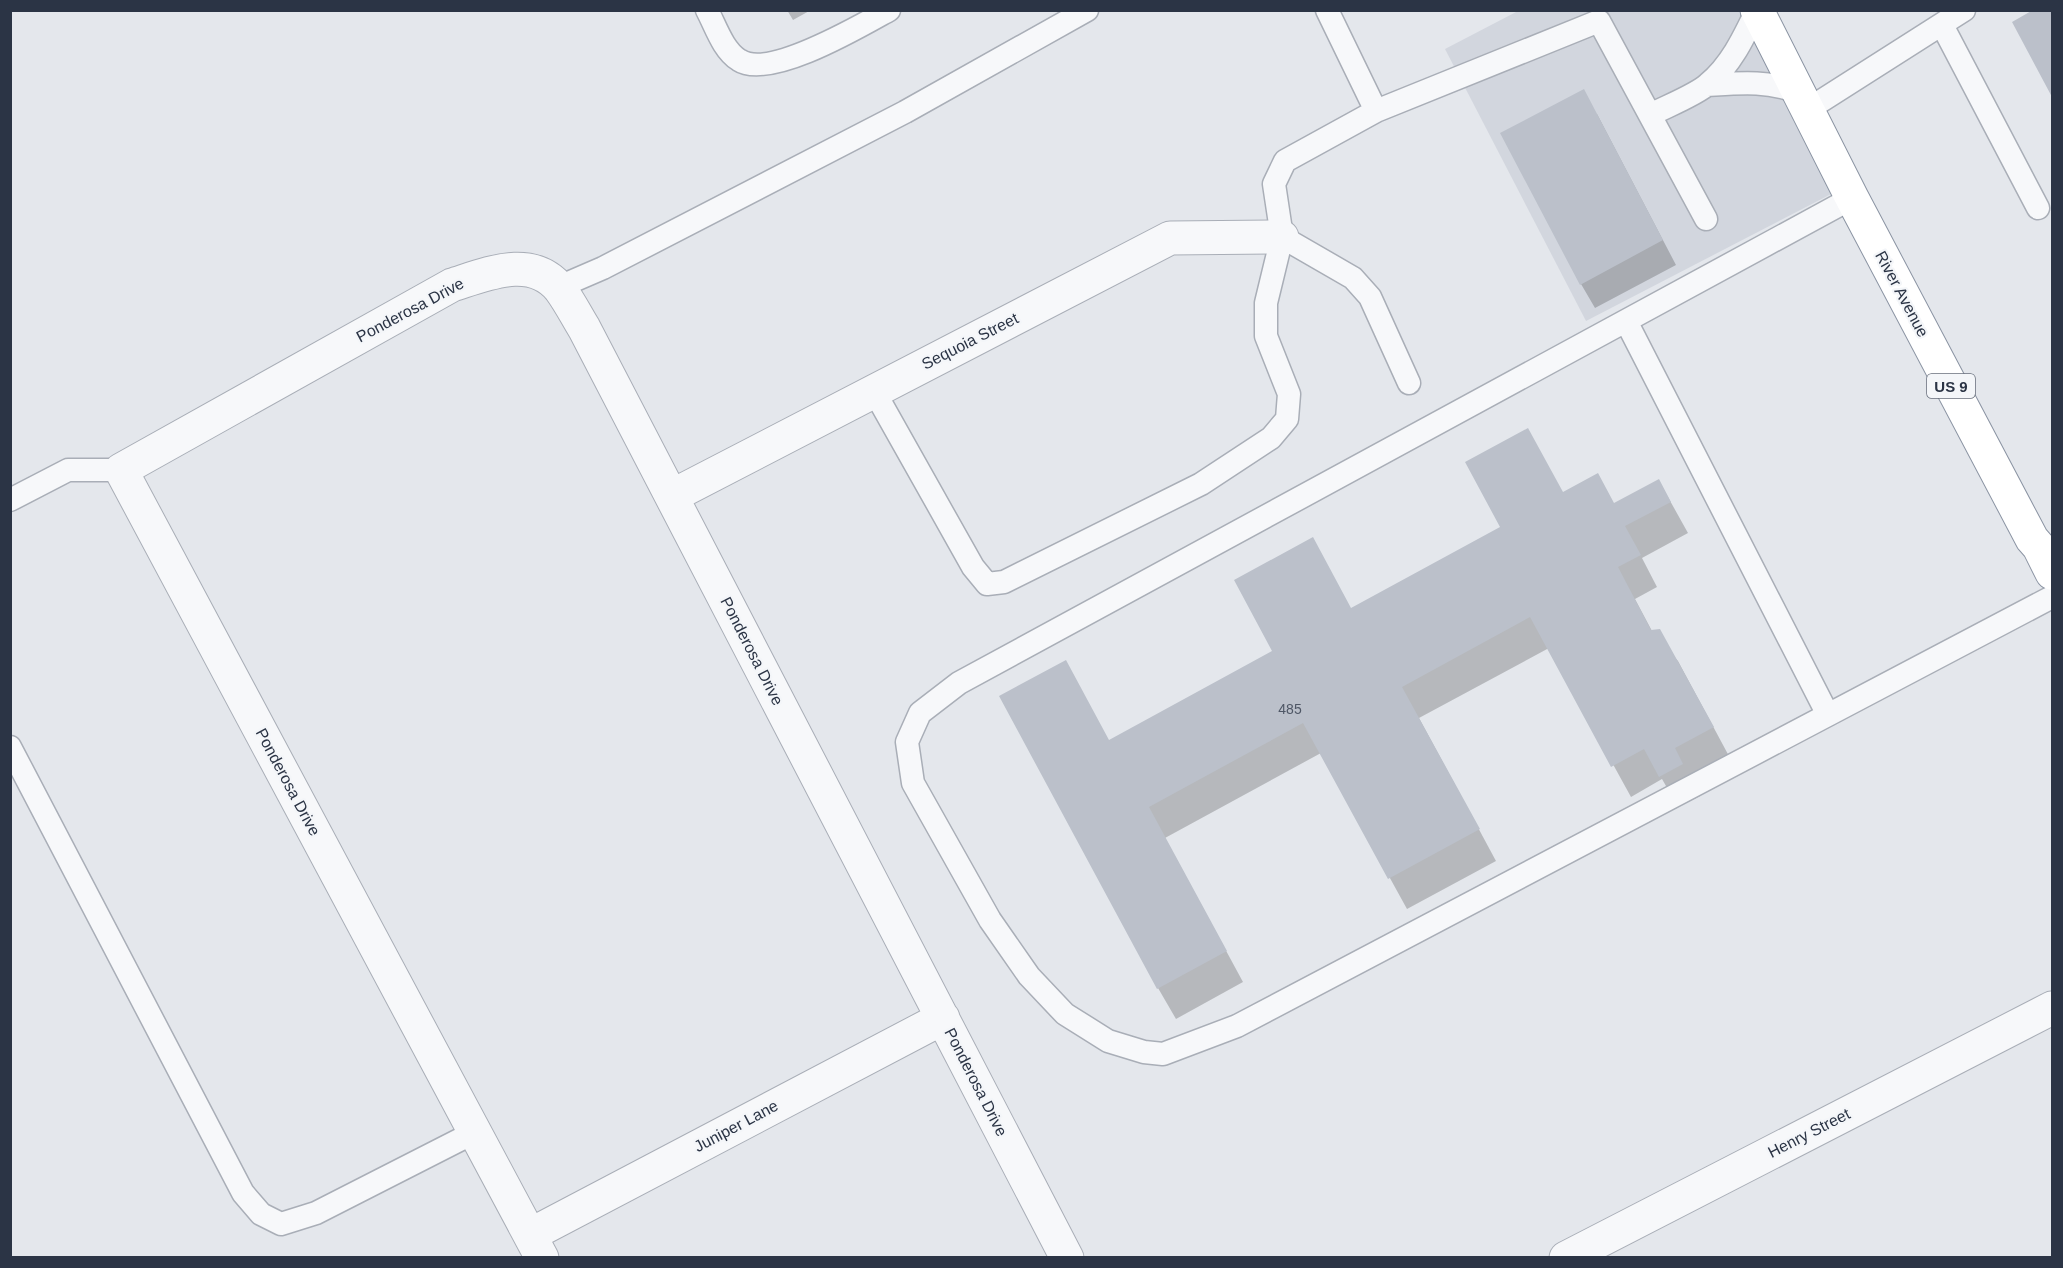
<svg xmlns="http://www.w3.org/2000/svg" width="2063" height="1268" viewBox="0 0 2063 1268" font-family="Arial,sans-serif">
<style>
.built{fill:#d2d6de}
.shadow{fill:#0003}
.building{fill:#bbc0ca}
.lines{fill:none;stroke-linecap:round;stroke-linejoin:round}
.lane-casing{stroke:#a9aeb7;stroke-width:25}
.street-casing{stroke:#a9aeb7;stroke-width:35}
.highway-casing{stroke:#8b94a3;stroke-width:35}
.lane{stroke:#f7f8fa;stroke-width:22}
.street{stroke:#f7f8fa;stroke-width:33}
.highway{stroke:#fff;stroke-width:33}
.labels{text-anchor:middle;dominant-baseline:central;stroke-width:4.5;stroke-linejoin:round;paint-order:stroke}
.number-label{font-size:14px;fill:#4f5766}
.shield{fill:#f4f6f9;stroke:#676e7b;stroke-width:1.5}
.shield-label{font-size:15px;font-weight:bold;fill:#2b3445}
.street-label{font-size:16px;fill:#2b3445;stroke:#f4f6f9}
</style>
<rect width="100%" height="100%" fill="#e4e7ec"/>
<!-- built -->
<path class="built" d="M1518 11H1741L1835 192 1586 321 1445 49Z"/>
<!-- shadow -->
<path class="shadow" d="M787 10H811L793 20Z
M2036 10H2052V94L2014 22Z
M1597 114 1676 265 1595 308 1581 284Z
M1659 481 1688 533 1642 558 1657 587 1635 599 1652 631 1678 661 1730 758 1691 780 1700 796 1678 807 1662 779 1631 797 1549 648 1419 718 1496 861 1407 909 1321 753 1165 838 1243 982 1176 1019 1158 988 1109 741 1563 494 1614 505Z"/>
<!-- building -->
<path class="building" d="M2033 10H2052V97L2012 22Z
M1584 89 1663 240 1580 285 1500 133Z
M1528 428 1563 492 1598 473 1614 503 1659 479 1671 502 1625 526 1641 555 1618 567 1651 630 1660 629 1714 727 1675 748 1683 764 1659 777 1644 749 1611 767 1530 617 1402 687 1480 829 1388 879 1303 723 1149 807 1227 951 1157 989 999 696 1066 660 1109 740 1272 651 1234 580 1313 537 1351 608 1500 527 1465 462Z"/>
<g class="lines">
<!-- lane casing -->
<g class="lane-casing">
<path id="lane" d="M707 10C716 27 723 50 739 60 769 80 860 26 889 10
M1942 25 2038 208
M1707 85C1740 83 1766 80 1798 92
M1807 110 1964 10
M1376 111 1599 21 1706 219
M1650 115C1665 107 1696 95 1708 84 1731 65 1744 37 1757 10
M1852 198 959 683 920 713 907 742 913 783 990 920 1029 976 1065 1014 1108 1041 1144 1052 1163 1054 1237 1026 2052 597
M1282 237 1353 278 1370 297 1409 383
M559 287 603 268 905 112 1087 10
M1626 321 1828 715
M874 391 973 567 987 584 1004 582 1201 484 1271 438 1287 419 1289 394 1266 336V303L1282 237 1274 184 1285 161 1376 111 1327 10
M10 500 68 470H121
M10 747 243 1193 261 1214 281 1224 316 1213 475 1132"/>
</g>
<!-- street casing -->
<g class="street-casing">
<path id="street" d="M672 496 1170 238 1282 237
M530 1235 943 1018
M542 1258 121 470 452 285C487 274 532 254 560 289 569 301 576 315 584 328L1067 1258
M1566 1258 2052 1008"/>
</g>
<!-- highway casing -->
<g class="highway-casing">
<path id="highway" d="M1757 10 1852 198 2032 539 2039 547 2052 573"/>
</g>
<!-- lane -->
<use href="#lane" class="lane"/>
<!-- street -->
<use href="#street" class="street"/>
<!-- highway -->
<use href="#highway" class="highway"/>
</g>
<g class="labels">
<!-- number labels -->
<g class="number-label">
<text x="1290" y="709">485</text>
</g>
<!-- shield labels -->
<rect class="shield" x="1927" y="374" width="48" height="24" rx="4.5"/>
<g class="shield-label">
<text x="1951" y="386">US 9</text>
</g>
<!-- street labels -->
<g class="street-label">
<text transform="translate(1902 294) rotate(62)">River Avenue</text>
<text transform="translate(410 310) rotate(-28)">Ponderosa Drive</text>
<text transform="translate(970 341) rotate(-27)">Sequoia Street</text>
<text transform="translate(752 651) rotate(63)">Ponderosa Drive</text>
<text transform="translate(288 782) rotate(62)">Ponderosa Drive</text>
<text transform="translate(976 1082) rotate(63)">Ponderosa Drive</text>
<text transform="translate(736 1126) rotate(-28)">Juniper Lane</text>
<text transform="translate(1809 1133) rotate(-27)">Henry Street</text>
</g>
</g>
<!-- border -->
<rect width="2063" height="1268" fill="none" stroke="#2b3445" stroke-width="24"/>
</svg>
